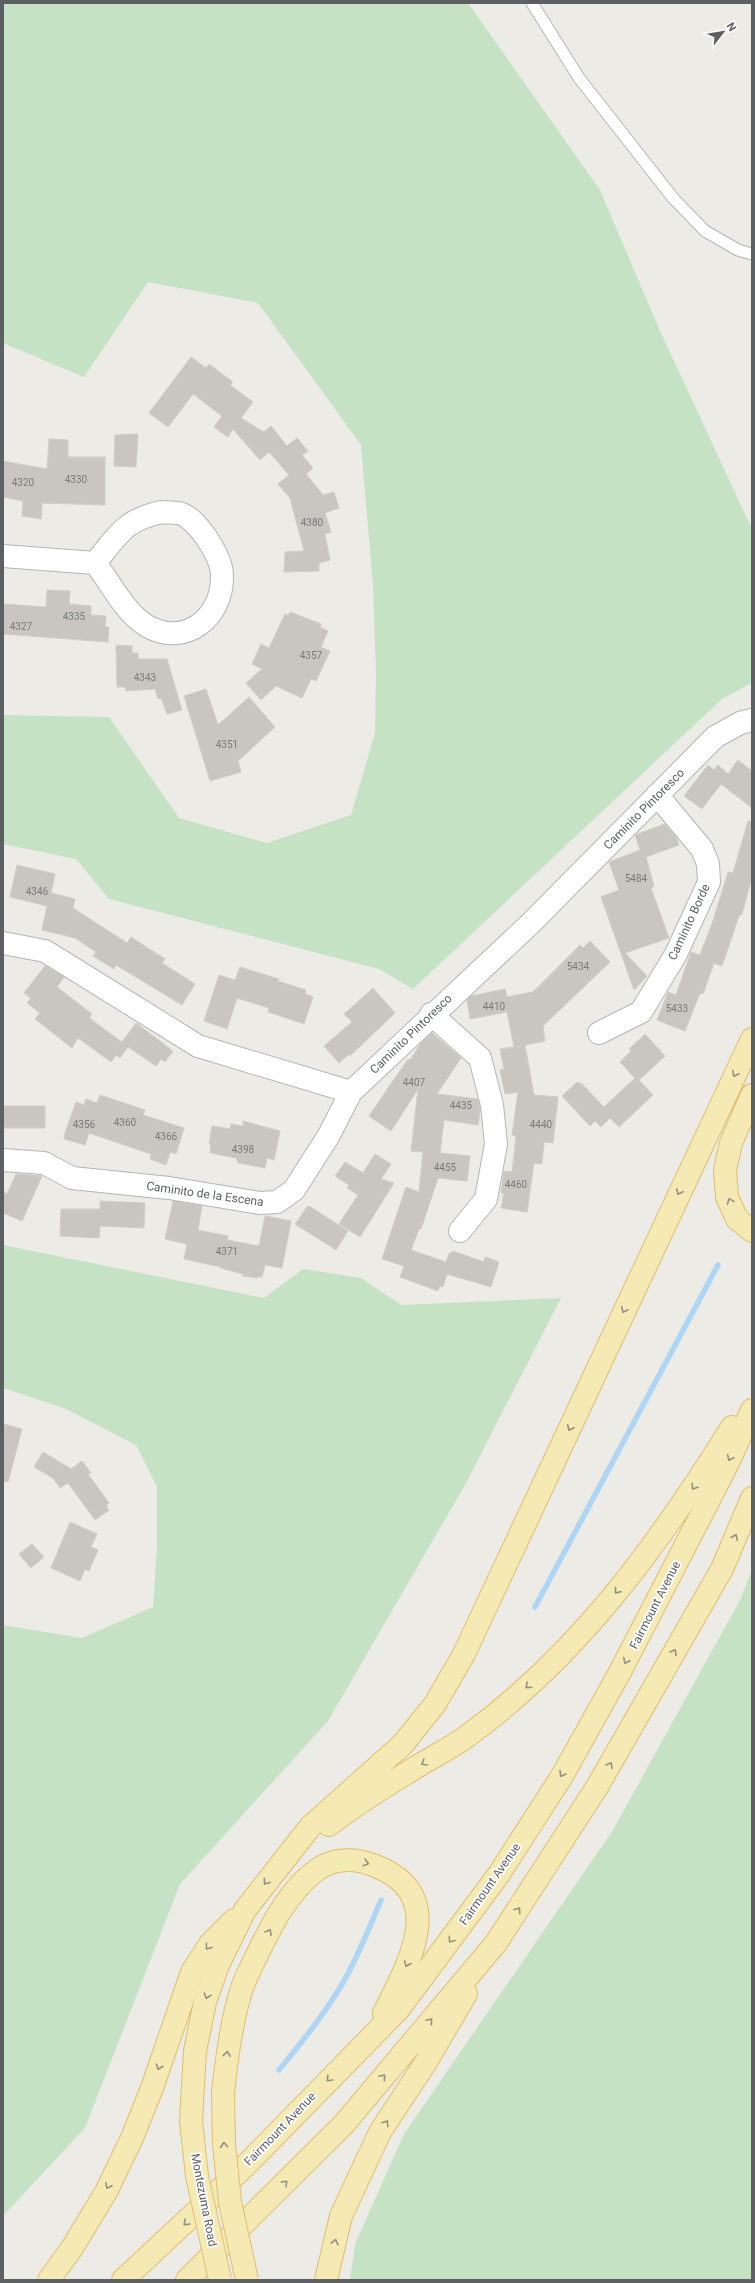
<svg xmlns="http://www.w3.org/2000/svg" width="755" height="2283" viewBox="0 0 755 2283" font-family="Roboto,sans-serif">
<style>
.green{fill:#c5e2c5}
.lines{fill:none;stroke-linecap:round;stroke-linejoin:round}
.stream{stroke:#aed6f4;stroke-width:5.5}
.building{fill:#c9c6c2;stroke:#d1cdc4}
.lane-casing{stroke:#b2b5b8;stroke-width:13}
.street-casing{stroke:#b2b5b8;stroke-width:24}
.primary-casing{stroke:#dfbe6c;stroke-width:24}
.lane{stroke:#fff;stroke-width:11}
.street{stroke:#fff;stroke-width:22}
.primary{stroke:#f5eab3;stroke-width:22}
.primary-bridge-casing{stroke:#dfbe6c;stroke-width:24;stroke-linecap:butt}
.primary-bridge{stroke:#f5eab3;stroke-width:22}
.oneway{stroke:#92907f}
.labels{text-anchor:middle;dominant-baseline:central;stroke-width:3.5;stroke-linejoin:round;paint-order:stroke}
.number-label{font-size:10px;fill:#787a7b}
.street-label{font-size:12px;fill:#5d6063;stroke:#fff}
</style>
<rect width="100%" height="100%" fill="#edebe5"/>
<!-- green -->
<path class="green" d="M3 3H468L600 190 660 331 752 529V683L722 699 413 989 379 969 109 899 76 859 3 844V715L109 717 179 818 267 843 351 815 375 733 376 675 373 585 361 445 258 303 148 282 84 377 3 343Z
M3 1245 264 1298 303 1269 361 1278 401 1305 561 1298 465 1485 328 1721 180 1884 85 2128 3 2216V1625L82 1638 153 1607 157 1547V1487L136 1445 66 1409 3 1388Z
M752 1570V2280H350L355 2244 404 2134 613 1830 740 1600Z"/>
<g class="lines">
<!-- stream -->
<path class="stream" d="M535 1607 718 1265
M279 2070C301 2043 323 2016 341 1986 357 1959 369 1929 381 1900"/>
</g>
<!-- building -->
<path class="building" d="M191 357 206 368 209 364 233 382 230 385 253 402 241 418 264 432 271 426 287 446 297 438 308 451 302 455 313 468 306 474 323 495 334 492 339 508 325 513 331 532 325 534 330 560 319 563V571L284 572 285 552 304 551 290 498 278 484 289 475 269 452 260 460 233 429 228 437 214 427 222 416 193 394 168 427 149 413Z
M138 434 136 467 114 466 115 435Z
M49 439 68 440V457H105V505L42 503 41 519 22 516 23 501 3 497V461L47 469Z
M47 590 70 591 69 604 91 606V615L106 616 105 627H109L108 642 3 634V604L46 607Z
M290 612 321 624 320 627 328 631 321 647 330 651 316 681 311 679 302 698 276 686 261 700 246 683 262 669 252 664 261 644 269 648 285 614 288 616Z
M116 645 132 646V653H138V659H167L182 710 167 714 161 698 158 699 155 689 126 691 125 687H117Z
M206 689 218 725 249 697 275 727 238 761 241 772 210 781 184 696Z
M738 760 752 771V808L721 784 702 809 684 796 708 765 714 770 718 765 728 774Z
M748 821H752V877L742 914 739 916 723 963 722 966 714 963 703 994 700 993 685 1031 657 1020 668 992 676 995 691 952 700 955 713 921 728 872 733 873Z
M665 824 677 839 679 845 646 857 654 886 651 888 669 938 625 953 647 976 634 990 601 897 619 890 609 862 640 850 635 835Z
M17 865 55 874 51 893 75 899 73 908 127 943 131 937 165 959 162 963 195 984 182 1005 116 965 114 969 93 956 96 952 75 938 42 930 47 906 10 897Z
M590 941 610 962 543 1026 545 1041 525 1045 534 1095 558 1097 553 1143 544 1142 542 1164 534 1163 527 1212 501 1208 504 1193H501L504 1171 512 1172 516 1136 512 1135 518 1092 505 1094 500 1070 504 1069 500 1049 514 1047 507 1012 470 1019 467 1000 471 996 505 989 507 997 533 992 580 945 583 948Z
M45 966 64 977 57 987 92 1014 89 1018 122 1042 136 1023 173 1051 165 1062 161 1059 156 1066 128 1047 120 1058 116 1055 111 1062 78 1038 72 1048 35 1019 40 1013 27 1003 31 998 24 993Z
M240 967 279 979 278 981 306 990 305 994 313 997 304 1024 268 1012 269 1008 237 998 227 1029 204 1021 219 975 235 980Z
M373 988 395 1013 350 1056 349 1054 339 1063 324 1046 352 1022 344 1014Z
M432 1033 461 1058 437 1094 478 1099 480 1111 478 1125 444 1120 440 1153 470 1156 467 1181 438 1178 421 1229H419L411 1250 446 1262 449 1253H452L453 1251 484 1262 485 1257 499 1262 491 1287 447 1274 443 1287 440 1286 438 1291 400 1277 404 1266 382 1259 406 1187 419 1192 423 1152 411 1151 418 1089 391 1131 369 1116 408 1059 410 1060 421 1043Z
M645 1034 665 1056 639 1080 653 1095 619 1127 610 1118 601 1127 595 1121 590 1126 562 1096 577 1082 580 1084 581 1083 604 1107 635 1078 620 1062 631 1051 629 1049Z
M100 1095 145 1110 143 1115 184 1128 176 1154 170 1152 166 1165 150 1159 151 1154 89 1133 85 1145 64 1139 65 1133 76 1102 84 1105 86 1099 97 1103Z
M3 1106H45V1128H3Z
M243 1121 280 1131 274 1160 267 1158 265 1168 238 1163 236 1158 210 1153 211 1144H209L212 1126 230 1129 231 1124 243 1126Z
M375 1154 391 1164 381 1179 394 1183 360 1237 339 1224 358 1195 347 1188 349 1185 335 1176 345 1162 363 1173Z
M16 1174 42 1176 22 1221 3 1213V1192L7 1194Z
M100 1201 145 1203 144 1228 100 1226 99 1238 60 1236 61 1209H100Z
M173 1201 202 1206 198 1230 228 1236 227 1240 259 1246 265 1216 291 1221 282 1268 265 1265 262 1277 258 1276V1278L242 1276 243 1274 221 1268V1267L184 1259 187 1244 165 1239Z
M309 1206 348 1231 336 1250 295 1224 307 1207Z
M3 1424 22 1429 8 1482 3 1481Z
M43 1452 71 1469 82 1461 91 1473 88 1474 109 1503 106 1505 109 1510 95 1520 68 1483 60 1488 53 1478 34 1467Z
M70 1522 97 1534 91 1547 98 1550 89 1571 85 1569 80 1581 51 1568Z
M32 1544 44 1557 31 1568 19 1554Z"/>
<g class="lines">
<!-- lane casing -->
<g class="lane-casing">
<path id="lane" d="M532 3 579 78 673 198 705 231 738 250 752 254"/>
</g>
<!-- street casing -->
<g class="street-casing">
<path id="street" d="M161 512C168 513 176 512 182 514 193 519 200 529 206 537 213 548 222 562 222 576 223 617 185 648 147 626 124 612 111 583 95 563 119 534 123 521 161 512Z
M3 556 95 563
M3 943 45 951 198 1046 351 1092
M431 1014 480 1058 492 1105 496 1144 486 1199 460 1231
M599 1033 641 1012 676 954 709 882 708 864 702 849 657 795
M3 1160 44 1163 72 1178 169 1188 260 1203 277 1202 294 1190 329 1135 351 1092 531 923 715 737 740 723 752 720"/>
</g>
<!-- primary casing -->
<g class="primary-casing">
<path id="primary" d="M752 1095 731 1143 725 1170 727 1197 737 1219 752 1231
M329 1825C354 1806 380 1789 407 1773 426 1760 448 1750 466 1737 579 1655 659 1544 732 1427
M223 2092C227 2058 231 2024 241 1991 244 1981 249 1972 253 1963 269 1930 287 1891 318 1869 335 1858 355 1858 373 1865 450 1894 409 1962 384 2013
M191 2121 195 2051 205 2002 218 1965 245 1910 310 1827 403 1744 435 1704 464 1654 752 1039
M49 2280 72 2248 106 2192 132 2138 152 2088 192 1972 210 1944 234 1920
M123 2280 244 2167 398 2010 499 1874 562 1776 620 1672 727 1465 752 1410
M187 2280 344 2124 496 1943 597 1787 722 1569 752 1498
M326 2280 341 2216 380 2132 426 2062 466 1994"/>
</g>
<!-- lane -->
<use href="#lane" class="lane"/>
<!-- street -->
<use href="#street" class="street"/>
<!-- primary -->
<use href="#primary" class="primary"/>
<!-- primary-bridge casing -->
<g class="primary-bridge-casing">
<path id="primary-bridge" d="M223 2092 224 2144 230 2202 247 2280
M191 2121 197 2176 220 2280"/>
</g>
<!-- primary-bridge -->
<use href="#primary-bridge" class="primary-bridge"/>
</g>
<!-- one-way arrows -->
<defs><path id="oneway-chevron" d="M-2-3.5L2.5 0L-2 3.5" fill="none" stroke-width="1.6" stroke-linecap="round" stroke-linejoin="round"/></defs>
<g class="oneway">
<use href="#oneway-chevron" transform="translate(735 1074) rotate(116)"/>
<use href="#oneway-chevron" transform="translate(679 1192) rotate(115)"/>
<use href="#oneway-chevron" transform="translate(730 1201) rotate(-110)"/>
<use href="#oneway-chevron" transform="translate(624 1310) rotate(115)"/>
<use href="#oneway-chevron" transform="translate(570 1428) rotate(115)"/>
<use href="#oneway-chevron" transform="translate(730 1458) rotate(114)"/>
<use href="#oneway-chevron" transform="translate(694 1487) rotate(123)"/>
<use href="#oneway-chevron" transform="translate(735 1537) rotate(-67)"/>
<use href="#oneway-chevron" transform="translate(617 1591) rotate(129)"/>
<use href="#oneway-chevron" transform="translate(674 1652) rotate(-60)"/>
<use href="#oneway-chevron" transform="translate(626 1661) rotate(117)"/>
<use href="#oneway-chevron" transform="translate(528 1686) rotate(138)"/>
<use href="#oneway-chevron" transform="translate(424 1763) rotate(149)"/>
<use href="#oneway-chevron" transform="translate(610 1765) rotate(-60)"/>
<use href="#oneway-chevron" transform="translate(562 1774) rotate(121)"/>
<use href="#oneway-chevron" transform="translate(366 1863) rotate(16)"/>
<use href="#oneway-chevron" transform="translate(266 1882) rotate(126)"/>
<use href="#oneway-chevron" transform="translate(518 1910) rotate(-56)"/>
<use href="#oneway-chevron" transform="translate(269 1932) rotate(-60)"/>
<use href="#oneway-chevron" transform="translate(451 1940) rotate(126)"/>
<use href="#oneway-chevron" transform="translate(208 1947) rotate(126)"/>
<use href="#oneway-chevron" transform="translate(407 1964) rotate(113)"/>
<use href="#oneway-chevron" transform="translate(207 1996) rotate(109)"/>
<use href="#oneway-chevron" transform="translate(430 2021) rotate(-50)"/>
<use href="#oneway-chevron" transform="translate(227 2054) rotate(-83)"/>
<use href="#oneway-chevron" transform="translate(159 2067) rotate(109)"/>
<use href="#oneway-chevron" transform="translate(383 2077) rotate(-50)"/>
<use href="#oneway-chevron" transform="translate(329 2079) rotate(134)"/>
<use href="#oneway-chevron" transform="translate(386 2123) rotate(-57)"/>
<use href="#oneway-chevron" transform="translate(224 2145) rotate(-95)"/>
<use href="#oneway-chevron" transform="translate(285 2183) rotate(-45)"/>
<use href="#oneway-chevron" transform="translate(108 2186) rotate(116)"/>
<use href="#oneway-chevron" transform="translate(186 2223) rotate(136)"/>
<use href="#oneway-chevron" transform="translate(335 2242) rotate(-76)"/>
</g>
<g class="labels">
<!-- number labels -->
<g class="number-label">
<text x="76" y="479">4330</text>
<text x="23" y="482">4320</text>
<text x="312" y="522">4380</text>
<text x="74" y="616">4335</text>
<text x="21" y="626">4327</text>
<text x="311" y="655">4357</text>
<text x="145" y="677">4343</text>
<text x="227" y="744">4351</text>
<text x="636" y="878">5484</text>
<text x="37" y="891">4346</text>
<text x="578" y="966">5434</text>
<text x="494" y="1006">4410</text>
<text x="677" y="1008">5433</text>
<text x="414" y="1082">4407</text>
<text x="461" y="1105">4435</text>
<text x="125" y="1122">4360</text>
<text x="84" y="1124">4356</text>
<text x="541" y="1124">4440</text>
<text x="166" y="1136">4366</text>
<text x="243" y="1149">4398</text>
<text x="445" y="1167">4455</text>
<text x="516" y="1184">4460</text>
<text x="227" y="1251">4371</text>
</g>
<!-- street labels -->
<g class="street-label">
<text transform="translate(644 809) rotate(-45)">Caminito Pintoresco</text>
<text transform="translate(689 922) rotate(-65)">Caminito Borde</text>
<text transform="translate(411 1034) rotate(-44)">Caminito Pintoresco</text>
<text transform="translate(205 1194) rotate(8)">Caminito de la Escena</text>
<text transform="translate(655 1605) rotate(-63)">Fairmount Avenue</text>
<text transform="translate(490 1884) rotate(-55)">Fairmount Avenue</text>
<text transform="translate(280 2129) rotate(-46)">Fairmount Avenue</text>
<text transform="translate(204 2200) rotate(79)">Montezuma Road</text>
</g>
</g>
<!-- border -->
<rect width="755" height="2283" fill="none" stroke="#5d6063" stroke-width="8"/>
<!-- north arrow -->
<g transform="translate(723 32) rotate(59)" stroke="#ffffff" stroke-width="3" paint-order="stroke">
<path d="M0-3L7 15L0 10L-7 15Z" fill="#5d6063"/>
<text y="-6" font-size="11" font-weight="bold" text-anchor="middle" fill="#5d6063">N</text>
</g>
</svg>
